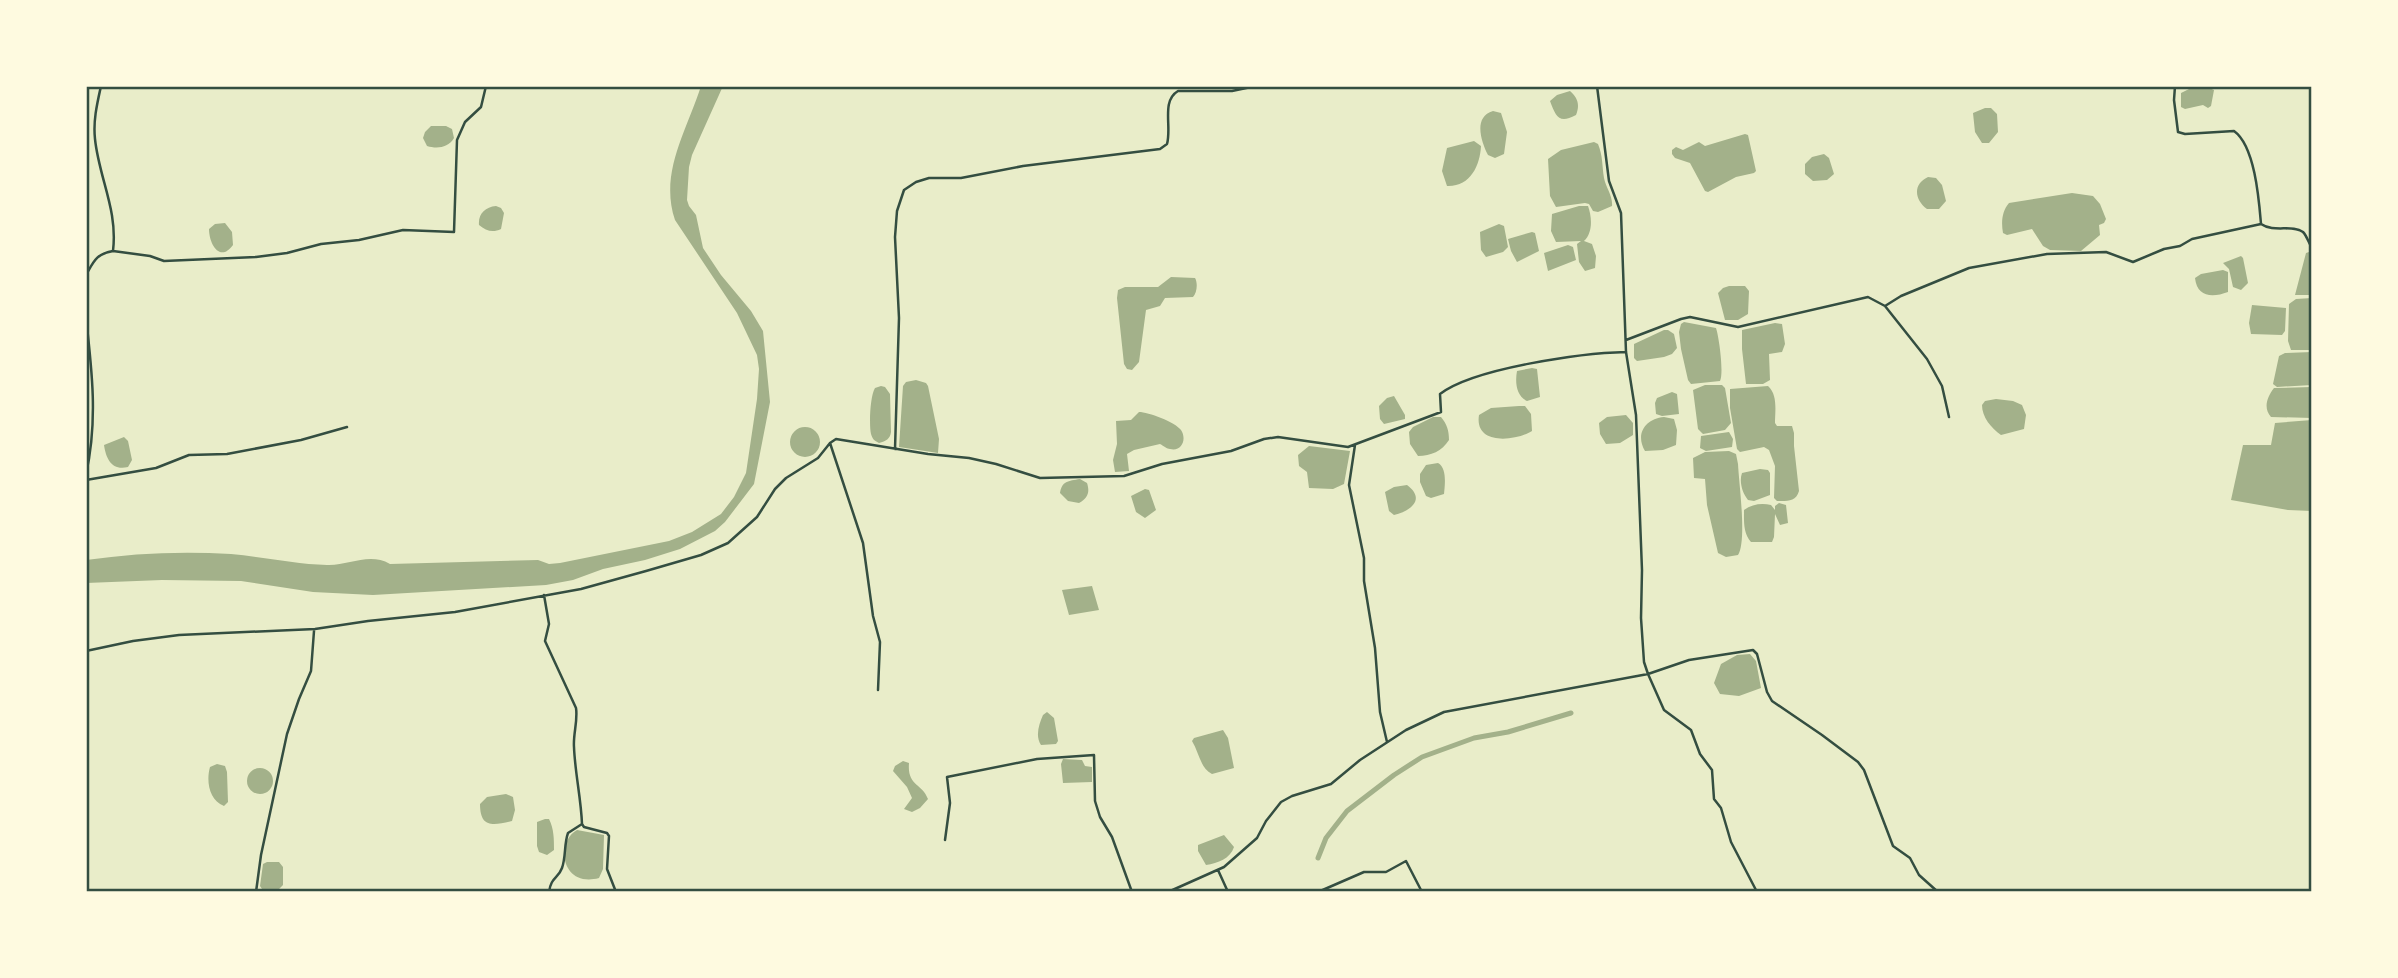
<svg xmlns="http://www.w3.org/2000/svg" width="2398" height="978" viewBox="0 0 2398 978" font-family="Raleway,sans-serif">
<style>
.water{fill:#a3b18a}
.lines{fill:none;stroke-linecap:round;stroke-linejoin:round}
.canal{stroke:#a3b18a;stroke-width:5}
.minor{stroke:#344e41;stroke-width:2.5}
.neatline{fill:none;stroke:#344e41;stroke-width:2.5}
</style>
<rect width="100%" height="100%" fill="#e9edc9"/>
<!-- water -->
<path class="water" d="M701 86H723L692 155 689 167 687 200 689 206 696 215 703 248 721 275 751 311 763 331 770 402 754 484 725 522 715 531 680 549 645 560 603 569 573 580 546 585 373 595 313 592 241 581 162 580 86 583V560C134 553 182 551 231 554 263 557 295 564 327 565 348 566 369 552 390 564L538 560 549 564 560 563 669 541 692 532 721 514 734 497 746 473 757 399 759 369 757 355 737 313 675 220C659 173 687 130 701 86Z
M2207 87 2214 90 2211 106 2208 108 2203 105 2185 109 2181 107V93L2191 88Z
M1570 91C1578 98 1580 105 1576 115 1559 124 1556 117 1550 101L1557 95Z
M1985 108H1991L1997 114 1998 132 1989 143H1982L1975 132 1973 113Z
M1493 111 1501 113 1507 132 1504 154 1495 158 1488 155C1481 141 1473 117 1493 111Z
M431 126H446L452 129 454 138C448 148 437 149 427 146L423 138 425 132Z
M1745 134 1748 135 1756 171 1754 173 1736 177 1708 192 1705 191 1690 163 1675 158 1672 154V150L1676 147 1683 150 1699 142 1705 146Z
M1474 141 1481 146C1480 166 1470 187 1447 186L1442 171 1447 148Z
M1594 142 1598 144C1603 156 1602 166 1604 178 1606 188 1613 196 1612 206L1598 212 1593 211 1589 204 1585 203 1556 207 1550 196 1548 159 1561 150Z
M1824 154 1829 158 1834 174 1827 180 1813 181 1805 174V164L1812 157Z
M1928 177 1936 178 1942 185 1946 201 1939 209H1927C1914 199 1913 184 1928 177Z
M2072 193 2093 196 2100 204 2106 219 2104 223 2099 225 2100 235 2081 251 2050 250 2043 246 2032 229 2007 235 2003 233C2001 222 2002 211 2009 203Z
M496 206 501 208 504 213 501 229C493 233 486 231 479 225 478 214 485 207 496 206Z
M1579 206H1588C1592 217 1593 233 1584 241L1592 244 1596 256 1595 268 1585 271 1579 262 1577 244 1581 241 1556 242 1551 231 1552 214Z
M225 223 232 232 233 245C220 263 209 244 209 229L215 224Z
M1499 224 1504 226 1508 247 1503 252 1486 257 1481 250 1480 232Z
M1532 232 1535 233 1539 251 1517 262 1511 251 1508 239Z
M1568 245 1573 247 1576 260 1548 271 1544 253Z
M2312 251V295H2295L2306 253Z
M2241 256 2243 258 2248 283 2241 290 2233 287 2229 269 2223 263Z
M2223 270 2228 272V292C2212 298 2197 297 2195 278L2201 274Z
M1171 277 1195 278C1198 283 1197 293 1193 297L1165 298 1160 306 1146 310 1139 362 1132 370 1127 369 1124 364 1117 298 1118 290 1125 287H1158Z
M1729 286H1745L1749 291 1748 314 1738 320H1725L1718 293 1723 288Z
M2312 298V350H2291L2288 341 2289 304 2296 299Z
M2252 305 2286 308 2285 331 2282 335 2251 334 2249 323Z
M1684 322 1716 328C1719 337 1724 373 1720 381L1691 384 1688 380 1681 349 1679 332 1681 324Z
M1775 323 1782 324 1785 344 1782 352 1769 354 1770 380 1763 384H1746L1742 349V330Z
M1664 330H1668L1674 334 1677 348 1672 354 1664 357 1637 361 1634 358V344Z
M2312 352V385L2277 387 2273 384 2279 356 2285 353Z
M1532 368 1537 369 1540 397 1527 401C1516 396 1515 382 1517 371Z
M916 380 926 383 928 386 939 439 938 453 899 447 903 386 906 382Z
M1705 385H1722L1725 388 1731 423 1725 430 1703 434 1698 429 1693 390Z
M881 386 885 387 890 394 891 432C890 439 886 441 879 443 874 440 873 440 871 434 869 425 870 396 875 388Z
M1768 386C1778 395 1775 411 1775 423L1777 426H1792L1794 433V446L1799 491C1796 502 1787 501 1777 501L1774 498 1775 466 1769 450 1764 447 1740 452 1737 449 1730 408V389Z
M2312 387V418L2271 417C2263 408 2267 397 2274 388Z
M1672 392 1677 394 1679 414 1662 416 1656 414 1655 403 1657 398Z
M1394 396 1405 415V419L1384 424 1380 419 1379 406 1387 398Z
M1996 399 2013 401 2022 405 2026 415 2024 429 2001 435C1991 428 1982 417 1982 405L1985 401Z
M1519 406H1525L1531 414 1532 431C1516 441 1474 446 1479 415L1491 408Z
M1139 412C1148 412 1175 422 1181 430 1187 439 1182 452 1170 449 1167 449 1164 446 1160 444L1134 450 1127 454 1129 471 1115 472 1113 460 1117 444 1116 421 1131 420Z
M1626 415 1633 423V435L1620 443 1606 444 1600 434 1599 423 1607 417Z
M1433 417H1441C1447 424 1449 431 1449 440 1442 451 1431 456 1418 456L1410 444 1409 432 1413 427Z
M1664 417 1674 419 1677 430 1676 445 1663 450 1645 451C1635 434 1645 419 1664 417Z
M2312 420V511L2288 510 2231 500 2243 445H2271L2275 423Z
M790 442a15 15 0 1 1 30 0a15 15 0 1 1-30 0Z
M1729 432 1733 439 1732 447 1706 451 1700 448 1701 436Z
M124 437 128 441 132 460 128 467C112 471 106 459 104 445Z
M1309 446 1350 451 1344 484 1333 489 1309 488 1307 472 1299 466 1298 455Z
M1729 451 1736 454 1738 464C1739 484 1747 541 1738 555L1726 557 1718 553 1707 505 1705 479 1694 478 1693 458 1705 452Z
M1438 463C1447 468 1445 484 1444 494L1431 498 1426 496 1420 482V474L1426 465Z
M1760 469 1768 470 1770 473V495L1754 501 1748 500C1742 493 1739 481 1742 473Z
M1080 479 1087 483C1090 492 1088 498 1079 503L1068 501 1060 493C1062 481 1068 481 1080 479Z
M1407 485C1426 499 1411 511 1394 515L1389 511 1385 492 1394 487Z
M1145 489 1149 490 1156 510 1145 518 1136 512 1131 496Z
M1779 503 1786 505 1788 523 1780 525 1775 514 1774 537 1772 542H1751C1743 533 1744 521 1744 510 1752 504 1762 503 1771 505L1775 510V506Z
M1092 586 1099 610 1069 615 1062 590Z
M1750 654 1756 661 1761 688 1739 696 1720 694 1714 683 1721 664 1737 655Z
M1047 712 1054 718 1058 741 1056 744 1041 745C1035 736 1039 724 1043 715Z
M1223 730 1228 738 1234 768 1212 774C1200 768 1199 752 1192 741L1194 738Z
M1063 759 1082 760 1085 766 1092 767V782L1063 783 1061 764Z
M903 761 909 763C907 786 922 783 928 799L920 808 912 812 904 809 912 798 907 787 893 771 895 766Z
M217 764 225 766 227 772 228 802 224 806C209 800 206 781 210 767Z
M247 781a13 13 0 1 1 26 0a13 13 0 1 1-26 0Z
M506 794 513 797 515 810 512 821C494 825 480 829 480 804L487 797Z
M545 819H549C554 829 554 839 554 850L547 855 539 852 537 846V822Z
M577 830 604 835 603 869 599 878C561 888 555 842 577 830Z
M1224 835 1234 847C1230 859 1218 863 1206 865L1198 851V845Z
M267 862H279L283 867V885L276 892H264L260 886 263 864Z"/>
<g class="lines">
<!-- canal -->
<path class="canal" d="M1318 858 1326 838 1347 811 1394 775 1422 757 1474 738 1508 732 1571 713"/>
<!-- minor -->
<path class="minor" d="M1597 86 1609 181 1621 213 1626 352 1636 415 1642 570 1641 618 1644 662 1648 674 1689 660 1753 650 1757 654 1767 692 1772 701 1822 735 1858 762 1864 770 1893 846 1910 858 1919 875 1938 892
M2175 86 2174 100 2178 132 2185 134 2234 131C2255 146 2259 200 2261 224
M113 251 150 256 164 261 256 257 287 253 321 244 359 240 403 230 454 232 457 140 465 122 481 107 486 86
M86 275C94 261 96 254 113 251 118 210 99 178 95 139 93 121 97 104 101 86
M1885 306 1927 359 1942 386 1949 417
M86 318C92 370 98 422 86 474
M1626 340 1681 319 1690 317 1738 327 1868 297 1885 306 1901 296 1969 268 2047 254 2106 252 2133 262 2164 249 2180 246 2192 239 2261 224C2274 233 2292 224 2303 232 2307 236 2309 244 2312 248
M830 443 863 543 873 616 880 642 878 690
M1355 445 1349 485 1364 558V581L1375 648 1380 712 1387 742
M895 449 899 318 895 237 897 211 904 190 916 182 929 178H961L1023 166 1160 149 1167 144C1172 127 1161 101 1178 91H1232L1256 86
M86 480 156 468 189 455 227 454 301 440 347 427
M544 595 549 624 545 641 576 708C578 721 573 734 574 747 575 773 581 798 582 824L584 827 607 833 609 836 607 869 616 892
M86 651 133 641 179 635 315 629 368 621 455 612 581 589 646 571 701 555 728 543 757 517 775 489 786 478 818 458 830 443 836 439 928 454 969 458 996 464 1040 478 1124 476 1162 464 1231 451 1264 439 1278 437 1348 447 1441 412 1440 394C1474 368 1582 353 1626 352
M945 840 950 803 947 777 1037 759 1094 755 1095 801 1100 817 1112 837 1132 892
M1218 870 1228 892
M256 892 261 855 287 734 299 699 311 671 314 631
M549 892C551 877 558 879 562 868 566 857 564 844 568 833L582 824
M1168 892 1224 867 1257 838 1266 821 1281 802 1292 796 1331 784 1360 760 1406 730 1444 712 1648 674 1664 710 1691 730 1700 754 1712 770 1714 799 1721 808 1731 842 1757 892
M1318 892 1364 872H1386L1406 861 1422 892"/>
</g>
<!-- border -->
<rect width="2398" height="978" fill="none" stroke="#fefae0" stroke-width="175"/>
<rect x="88" y="88" width="2222" height="802" class="neatline"/>
</svg>
